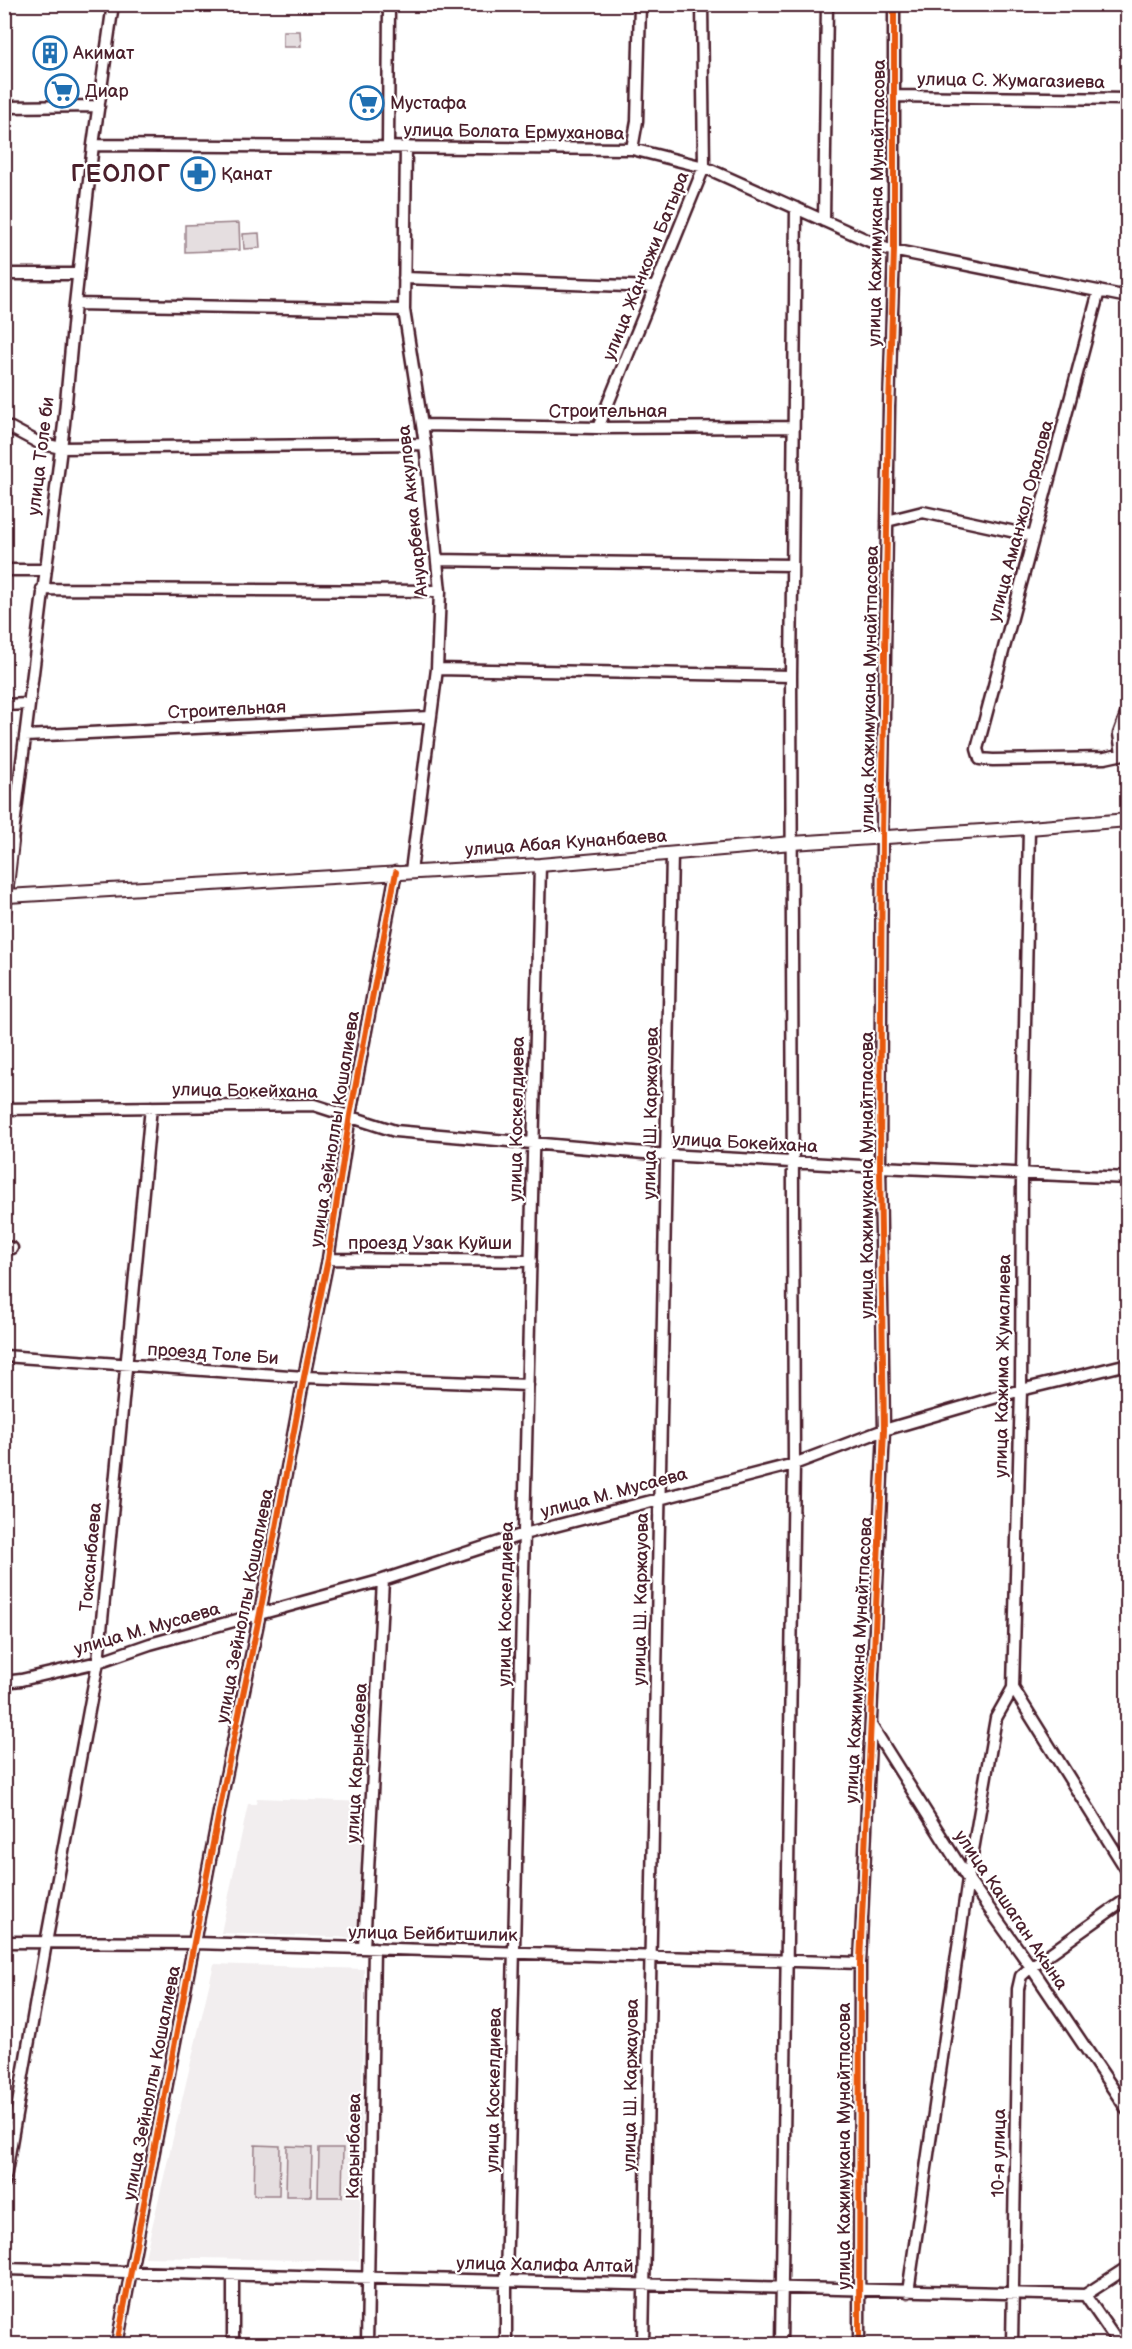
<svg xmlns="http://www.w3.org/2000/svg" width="1132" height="2349" viewBox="0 0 1132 2349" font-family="'Balsamiq Sans',sans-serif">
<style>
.built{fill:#f2eeef}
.green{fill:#e5dee0;stroke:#987e86;stroke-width:1.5}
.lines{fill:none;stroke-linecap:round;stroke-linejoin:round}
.minor-casing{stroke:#4a1f2b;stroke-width:15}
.tertiary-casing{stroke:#4a1f2b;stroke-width:16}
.minor{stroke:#fff;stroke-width:10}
.tertiary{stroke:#fff;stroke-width:12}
.cycleway-casing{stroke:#fff;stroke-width:10}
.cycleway{stroke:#e8590c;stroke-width:6}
.labels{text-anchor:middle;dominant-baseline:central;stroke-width:4.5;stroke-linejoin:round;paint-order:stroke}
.poi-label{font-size:18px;fill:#4a1f2b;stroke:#fff;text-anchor:start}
.street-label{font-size:18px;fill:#4a1f2b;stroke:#fff}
.district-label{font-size:24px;font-weight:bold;letter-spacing:1.5px;fill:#4a1f2b;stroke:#fff}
</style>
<rect width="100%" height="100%" fill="#fff"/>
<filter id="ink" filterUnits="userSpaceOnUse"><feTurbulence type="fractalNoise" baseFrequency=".0167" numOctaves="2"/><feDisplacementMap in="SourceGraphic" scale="12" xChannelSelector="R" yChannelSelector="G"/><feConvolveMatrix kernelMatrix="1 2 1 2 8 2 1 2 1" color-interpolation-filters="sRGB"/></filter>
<g filter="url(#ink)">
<!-- built -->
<path class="built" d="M257 1798 367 1802 359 1938 221 1933 248 1804H256Z
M214 1964 364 1969 359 2261 145 2257Z"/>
<!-- green -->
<path class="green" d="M283 31H300L301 47H283Z
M239 223 240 250 185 252V225Z
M259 233 260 248 244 249 243 234Z
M255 2145 280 2146 279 2195H254Z
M287 2146 312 2147 311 2196H286Z
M319 2148H343L342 2197H318Z"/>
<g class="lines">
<!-- minor casing -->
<g class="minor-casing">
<path id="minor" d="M893 96 1128 99
M4 107 99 106
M93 145 632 149 704 167 887 249 1128 297
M388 146 389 4
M406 146 404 310 425 444 440 591 437 669 411 871
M632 149 637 121 640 4
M824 221 827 4
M4 274H78
M404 278 655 287
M1099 291 977 749 980 759 993 760 1105 758 1128 753
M75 304 404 310
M422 425 598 428 793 427
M4 428H11L39 443 61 448 425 444
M598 428 704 167 702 4
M887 521 923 512 1034 536
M437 560 792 565
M4 570H46
M42 589 440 591
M437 669 791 676
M4 705 29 704
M25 736 430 717
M1122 754 1119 734 1128 709
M1029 828 1022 1174 1021 1390 1013 1688 1128 1872
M12 842 64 424 75 304 93 145 113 4
M4 1109 314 1105 395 1131 667 1155 880 1167 1128 1178
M4 1247 12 1248
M328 1259 531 1261
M4 1356 304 1377 528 1385
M4 1682 21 1680 98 1662 150 1644 383 1580 524 1534 794 1464 884 1430 1021 1390 1128 1364
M871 1725 968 1879 1031 1967 1128 2111
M4 1942 195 1943 860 1963
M364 1948 383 1580
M4 2184 46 1943 98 1662 151 1107
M4 2269 1085 2295
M908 2292 968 1879 996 1718 1013 1688
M1085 2295 1119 2344
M1085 2295 1128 2267
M117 2344 225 1781 260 1613 304 1377 328 1259 350 1115 396 872
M233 2344V2275
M367 2344 374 1948
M506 2344V2281L540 865
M643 2344 672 854
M781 2344 794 1464 791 676 796 208
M859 2344 860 1963 884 1430 880 1167 882 837 889 407 894 250V4
M1012 2344 1018 1989 1021 1976 1031 1967 1128 1898"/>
</g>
<!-- tertiary casing -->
<g class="tertiary-casing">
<path id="tertiary" d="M4 843 12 842 4 912
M7 896 540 865 792 843 1029 828 1128 820"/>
</g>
<!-- minor -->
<use href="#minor" class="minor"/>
<!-- tertiary -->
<use href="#tertiary" class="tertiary"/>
<!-- cycleway casing -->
<g class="cycleway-casing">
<path id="cycleway" d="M117 2344 225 1781 260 1613 304 1377 328 1259 350 1115 396 872
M859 2344 860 1963 884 1430 880 1167 882 837 889 407 894 250V4"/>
</g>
<!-- cycleway -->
<use href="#cycleway" class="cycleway"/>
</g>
</g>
<!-- icons -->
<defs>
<g id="building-ring" transform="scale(1.725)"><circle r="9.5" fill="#fff" stroke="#1f6fb2" stroke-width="1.5"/><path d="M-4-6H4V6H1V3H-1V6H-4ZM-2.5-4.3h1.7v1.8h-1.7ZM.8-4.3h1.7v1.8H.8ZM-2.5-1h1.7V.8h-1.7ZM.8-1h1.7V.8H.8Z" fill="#1f6fb2"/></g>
<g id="supermarket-ring" transform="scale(1.725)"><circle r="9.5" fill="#fff" stroke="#1f6fb2" stroke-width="1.5"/><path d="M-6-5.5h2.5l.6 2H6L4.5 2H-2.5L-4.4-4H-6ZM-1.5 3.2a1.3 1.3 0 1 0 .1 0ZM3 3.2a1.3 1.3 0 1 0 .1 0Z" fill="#1f6fb2"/></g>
<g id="pharmacy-ring" transform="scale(1.725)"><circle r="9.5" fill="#fff" stroke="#1f6fb2" stroke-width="1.5"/><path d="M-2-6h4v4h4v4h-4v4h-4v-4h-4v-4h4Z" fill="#1f6fb2"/></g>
</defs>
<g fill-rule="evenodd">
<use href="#building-ring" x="50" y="53"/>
<use href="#supermarket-ring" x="62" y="91"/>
<use href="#supermarket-ring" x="367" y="103"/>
<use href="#pharmacy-ring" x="198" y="174"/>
</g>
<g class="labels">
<!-- poi labels -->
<g class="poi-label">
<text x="73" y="53">Акимат</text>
<text x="85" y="91">Диар</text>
<text x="390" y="103">Мустафа</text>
<text x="221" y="174">Қанат</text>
</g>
<!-- street labels -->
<g class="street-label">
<text transform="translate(1011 81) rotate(1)">улица С. Жумагазиева</text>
<text transform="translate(514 132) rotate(1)">улица Болата Ермуханова</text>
<text transform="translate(877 203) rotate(-89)">улица Кажимукана Мунайтпасова</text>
<text transform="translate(646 266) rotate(-68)">улица Жанкожи Батыра</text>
<text x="608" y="411">Строительная</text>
<text transform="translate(41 456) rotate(-83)">улица Толе би</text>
<text transform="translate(413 511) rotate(-96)">Ануарбека Аккулова</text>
<text transform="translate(1021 521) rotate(-75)">улица Аманжол Оралова</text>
<text transform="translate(870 689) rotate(-89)">улица Кажимукана Мунайтпасова</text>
<text transform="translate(227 710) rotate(-3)">Строительная</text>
<text transform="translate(566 843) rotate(-4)">улица Абая Кунанбаева</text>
<text transform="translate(245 1091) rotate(1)">улица Бокейхана</text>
<text transform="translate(651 1113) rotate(-89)">улица Ш. Каржауова</text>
<text transform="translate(517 1119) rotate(-89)">улица Коскелдиева</text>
<text transform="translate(335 1129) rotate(-81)">улица Зейноллы Кошалиева</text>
<text transform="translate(745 1143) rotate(3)">улица Бокейхана</text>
<text transform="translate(867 1175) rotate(-90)">улица Кажимукана Мунайтпасова</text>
<text x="430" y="1243">проезд Узак Куйши</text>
<text transform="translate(213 1354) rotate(4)">проезд Толе Би</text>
<text transform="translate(1003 1366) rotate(-89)">улица Кажима Жумалиева</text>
<text transform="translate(614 1493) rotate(-15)">улица М. Мусаева</text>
<text transform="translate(91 1557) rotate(-85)">Токсанбаева</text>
<text transform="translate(641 1599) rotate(-89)">улица Ш. Каржауова</text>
<text transform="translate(506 1604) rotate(-89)">улица Коскелдиева</text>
<text transform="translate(245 1606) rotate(-79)">улица Зейноллы Кошалиева</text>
<text transform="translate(147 1629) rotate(-16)">улица М. Мусаева</text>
<text transform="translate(859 1660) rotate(-87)">улица Кажимукана Мунайтпасова</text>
<text transform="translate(357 1763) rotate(-87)">улица Карынбаева</text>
<text transform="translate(1011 1910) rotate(56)">улица Кашаган Акына</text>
<text transform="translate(433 1934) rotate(1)">улица Бейбитшилик</text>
<text transform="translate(152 2083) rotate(-79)">улица Зейноллы Кошалиева</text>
<text transform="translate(631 2085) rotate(-89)">улица Ш. Каржауова</text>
<text transform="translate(494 2090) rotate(-89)">улица Коскелдиева</text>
<text transform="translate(354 2146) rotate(-89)">Карынбаева</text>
<text transform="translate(844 2146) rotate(-90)">улица Кажимукана Мунайтпасова</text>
<text transform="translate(999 2153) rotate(-89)">10-я улица</text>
<text transform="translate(545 2265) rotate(1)">улица Халифа Алтай</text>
</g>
<!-- district labels -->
<g class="district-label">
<text x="121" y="174">ГЕОЛОГ</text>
</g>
</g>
<!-- margin -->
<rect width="1132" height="2349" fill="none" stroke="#fff" stroke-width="24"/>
<rect x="12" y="12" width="1108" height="2325" fill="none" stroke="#4a1f2b" stroke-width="2" filter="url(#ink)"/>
</svg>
